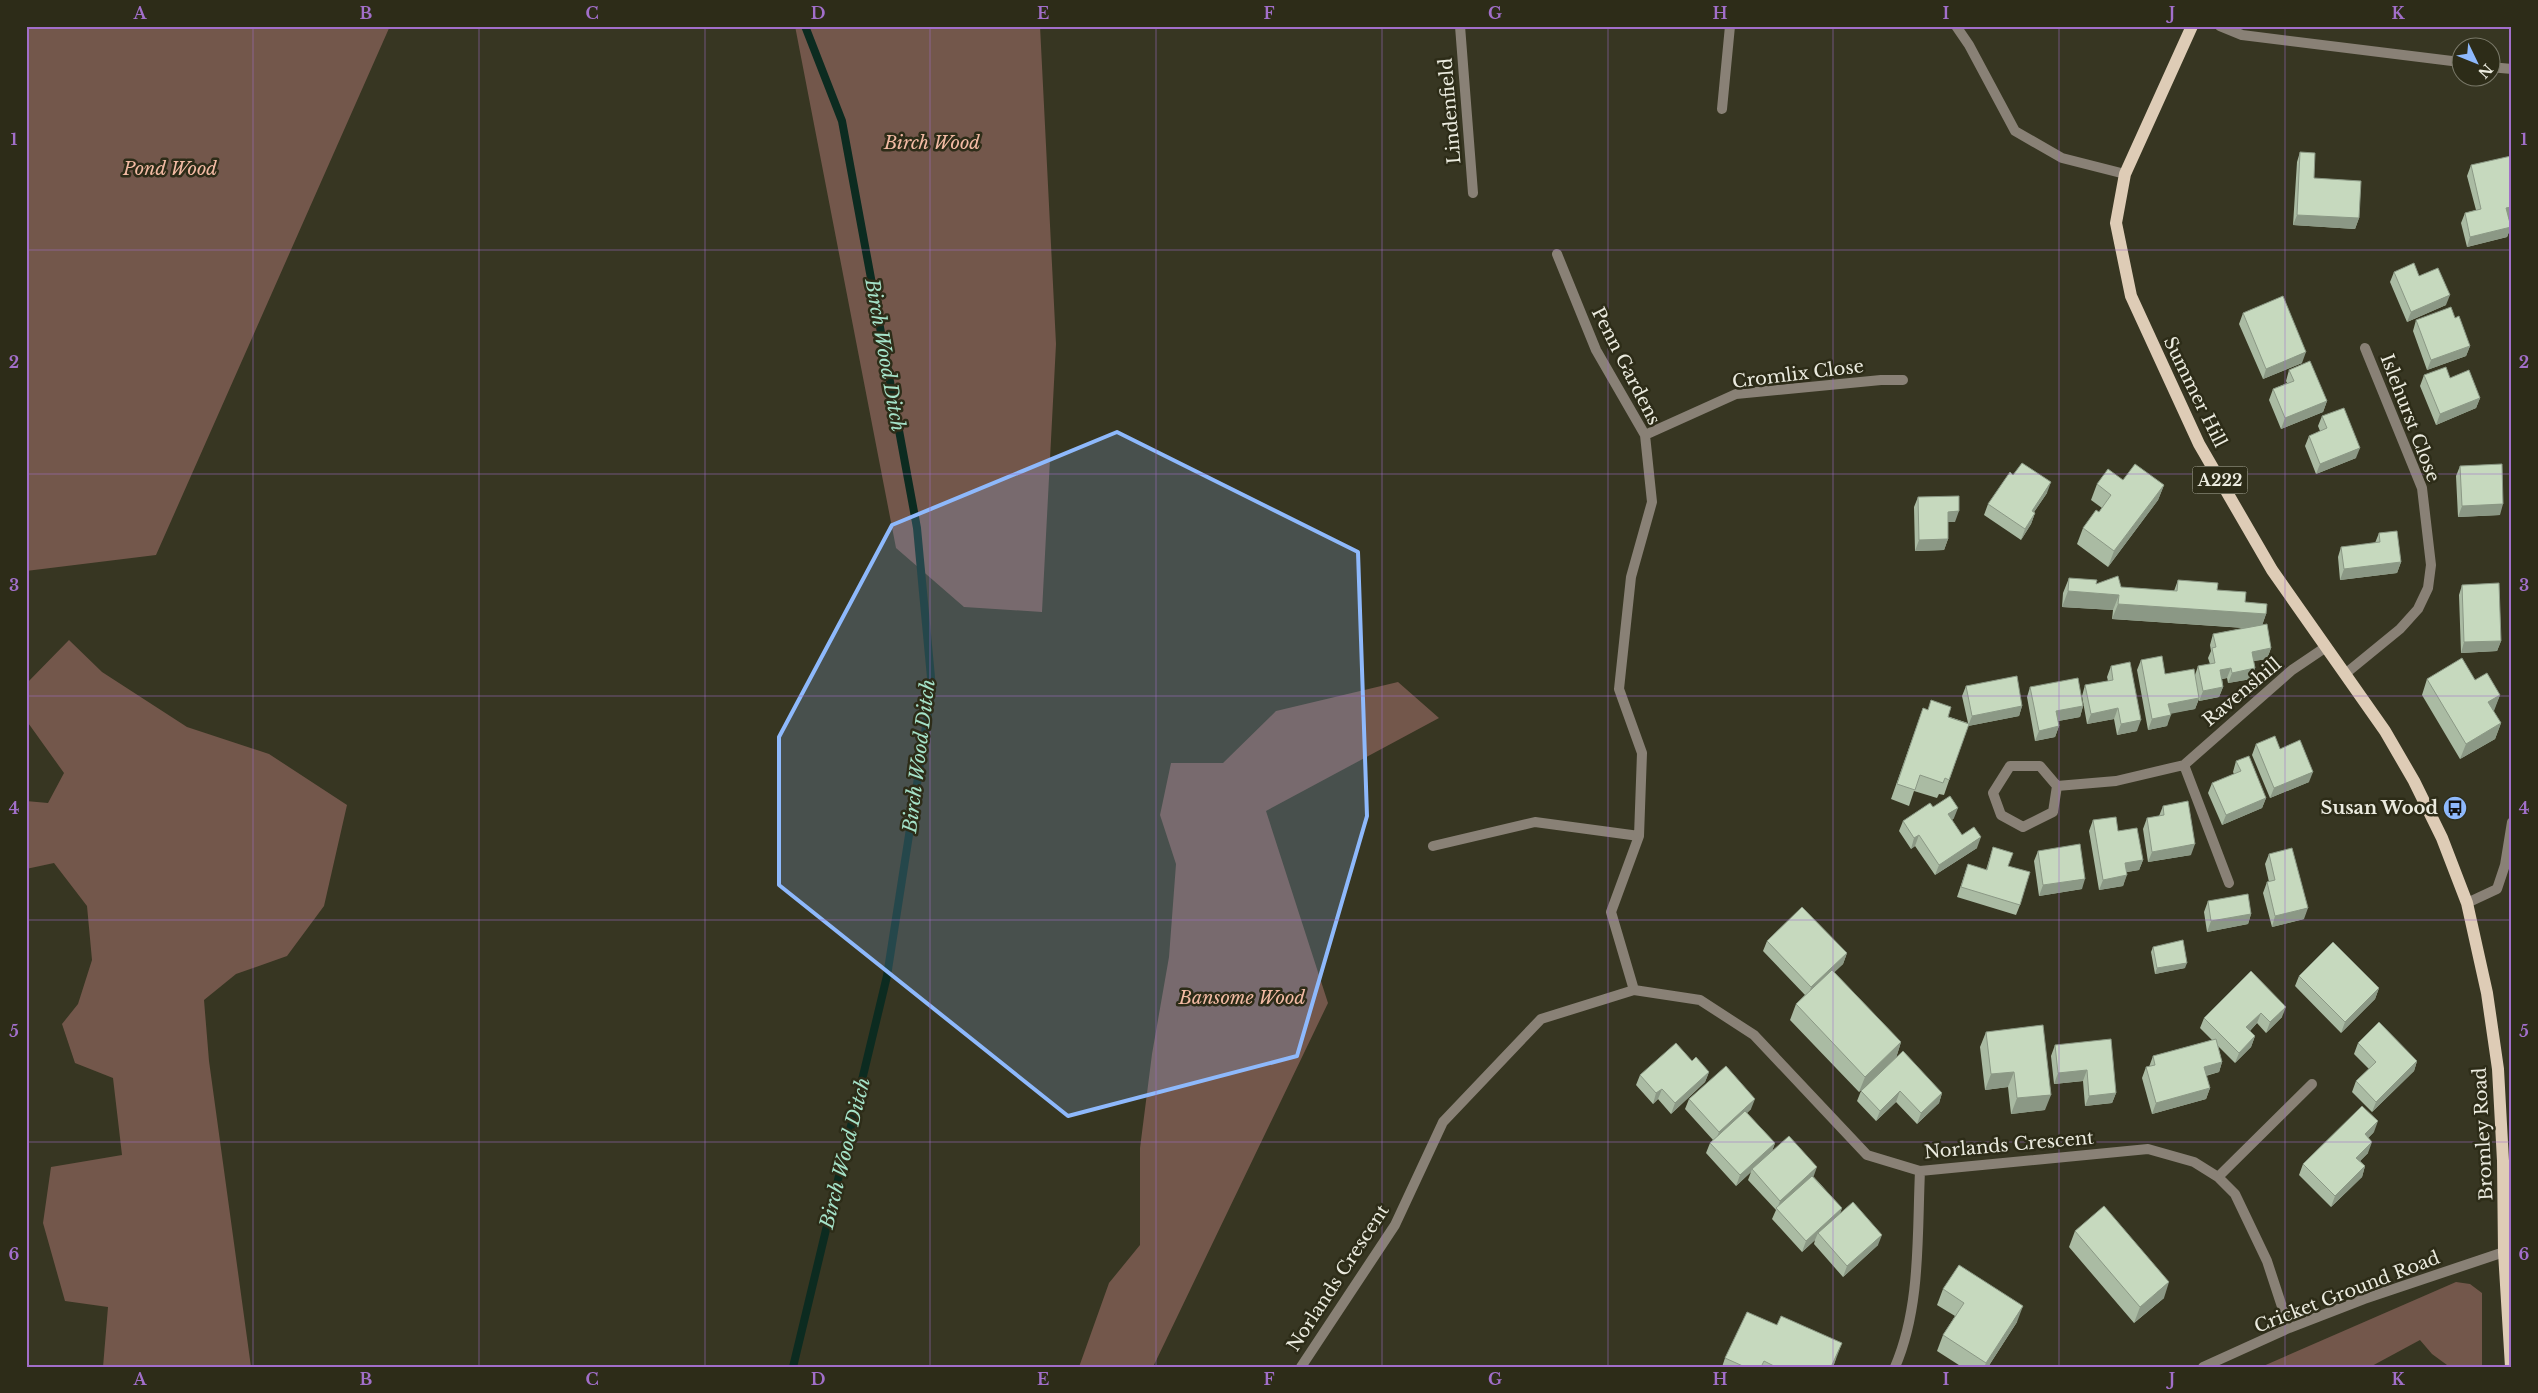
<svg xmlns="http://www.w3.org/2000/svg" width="2538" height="1393" viewBox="0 0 2538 1393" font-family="'Libre Baskerville',serif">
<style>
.forest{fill:#73574b}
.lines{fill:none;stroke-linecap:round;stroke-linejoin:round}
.stream{stroke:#0c2b20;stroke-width:8}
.street{stroke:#898176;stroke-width:10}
.primary{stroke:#deccb6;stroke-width:12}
.wall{fill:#aabba3}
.shaded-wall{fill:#8b9885}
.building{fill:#c6d9be;stroke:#8b9885}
.marked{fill:#8eb9fc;fill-opacity:0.2;stroke:#8eb9fc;stroke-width:4;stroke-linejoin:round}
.grid{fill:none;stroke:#a26fca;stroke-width:1;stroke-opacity:0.55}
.labels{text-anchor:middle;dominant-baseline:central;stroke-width:5;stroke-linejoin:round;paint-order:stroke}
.shield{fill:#2d2c18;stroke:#b2b2a3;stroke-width:1}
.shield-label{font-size:16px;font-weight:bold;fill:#ebebdf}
.street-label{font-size:18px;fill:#ebebdf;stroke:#2d2c18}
.park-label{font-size:18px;font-style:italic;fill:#f3bba4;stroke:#2d2c18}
.poi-label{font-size:18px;font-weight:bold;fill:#ebebdf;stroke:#2d2c18;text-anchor:end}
.water-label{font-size:19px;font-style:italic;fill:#a5e3c9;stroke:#2d2c18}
.neatline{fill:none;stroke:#a26fca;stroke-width:2}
.grid-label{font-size:16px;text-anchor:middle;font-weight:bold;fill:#a26fca}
</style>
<rect width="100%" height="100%" fill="#373622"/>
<!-- forest -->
<path class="forest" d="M26 26H390L156 555 26 571Z
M795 26H1040L1056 344 1042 612 964 607 896 548Z
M69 640 102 672 187 727 269 754 347 805 324 906 287 956 236 974 204 1000 209 1061 251 1367H103L108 1307 65 1301 43 1223 51 1167 122 1155 113 1078 75 1063 62 1024 78 1004 92 960 87 906 54 863 26 869V801L48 803 64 773 26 720V684Z
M1398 682 1439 718 1266 811 1328 1003 1153 1367H1079L1109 1283 1140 1245V1148L1152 1054 1169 957 1176 864 1160 815 1171 763H1223L1276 711Z
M2456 1282 2470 1284 2482 1293V1367H2447V1365L2432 1354 2420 1340 2370 1367H2261Z"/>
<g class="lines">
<!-- stream -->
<path class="stream" d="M793 1367 887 976 932 688 917 528 842 121 805 26"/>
<!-- street -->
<path class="street" d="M1460 26 1473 193
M1956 26 1969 45 2015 131 2062 158 2125 174
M2220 26 2242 35 2460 62
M2490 67 2512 69
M1722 109 1730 26
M1557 254 1596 350 1645 435 1652 502 1631 577 1619 689 1642 753 1639 836 1611 912 1634 990
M1645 435 1736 394 1881 380H1903
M2345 674 2400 629 2418 609 2428 588 2431 565 2422 488 2365 348
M2184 765 2292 670 2326 647
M2010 766H2040L2057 786 2053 812 2023 827 2001 815 1993 793Z
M2057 786 2116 781 2184 765 2229 883
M1433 846 1535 822 1639 836
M2467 903 2497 889 2505 865 2512 822
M2218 1177 2312 1084
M1301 1367 1395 1225 1443 1122 1541 1019 1634 990 1700 1000 1754 1035 1867 1155 1920 1171 2148 1149 2194 1162 2218 1177 2235 1194 2267 1261 2289 1328
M1895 1367C1921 1307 1917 1236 1920 1171
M2203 1367 2289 1328 2364 1299 2504 1252"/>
<!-- primary -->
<path class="primary" d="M2192 26 2125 174 2116 223 2131 296 2199 444 2272 570 2385 731 2414 781 2442 838 2467 903 2487 993 2498 1069 2503 1161 2504 1252 2511 1367"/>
</g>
<!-- wall -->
<path class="wall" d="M2300 152 2314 178 2359 218 2355 229 2293 225 2297 162Z
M2471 165 2508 217 2511 227 2507 237 2467 247 2461 223 2465 213 2476 210 2467 176Z
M2394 272 2419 276 2446 305 2407 322 2390 282Z
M2243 313 2302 363 2263 379 2239 324Z
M2455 318 2470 346 2466 356 2427 370 2413 331 2416 320Z
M2289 370 2327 401 2323 412 2281 429 2269 400 2273 389 2287 383 2286 381Z
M2424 375 2450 378 2480 398 2476 408 2436 425 2420 386Z
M2322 416 2356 458 2316 474 2305 446 2309 436 2320 431 2318 426Z
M2460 466 2500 515 2458 517 2456 476Z
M2123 480 2164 485 2158 500 2108 567 2077 544 2083 528 2099 512 2102 508 2091 500 2097 484Z
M2047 493 2034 512 2035 513 2031 524 2021 540 1984 515 1988 504Z
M1918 497 1955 522H1948V539L1944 550 1915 551 1914 507Z
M2379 533 2401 562 2397 573 2340 580 2338 557 2341 547 2375 543Z
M2069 578 2096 584 2121 587 2174 591 2178 580 2217 590 2245 602 2266 614 2262 625 2271 648 2267 659 2253 661 2255 668 2251 679 2228 683 2227 678 2222 679 2223 687 2219 697 2199 701V699L2195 709 2170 713 2167 726 2148 730 2137 670 2141 660 2165 674 2195 675 2198 666 2210 664 2208 658 2211 651 2210 645 2213 634 2244 628 2112 619 2113 610 2062 607 2063 593Z
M2462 585 2501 641 2497 651 2461 653 2459 595Z
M2111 666 2137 731 2117 735 2114 719 2087 724 2082 696 2085 685 2108 681 2107 677Z
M2427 679 2475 680 2500 695 2493 711 2501 723 2495 739 2460 759 2422 695Z
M1966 686 2022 706 2019 716 1968 726 1944 795 1939 794 1937 798 1914 791 1909 806 1891 799 1923 708 1968 723 1962 696Z
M2030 687 2083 706 2080 717 2058 721 2059 726 2055 737 2035 741 2027 697Z
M2256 744 2280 749 2309 782 2270 798 2252 755Z
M2236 761 2266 798 2262 808 2222 825 2208 793 2212 783 2234 774 2233 772Z
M2163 806 2191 855 2148 862 2143 829 2147 818 2159 816Z
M1933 807 1954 818 1952 820 1962 835 1977 848 1935 875 1915 846 1911 849 1899 831 1903 821Z
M2093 820 2118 831 2143 860 2139 870 2127 872 2123 886 2099 890 2089 831Z
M1993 847 2008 866 2020 905 2016 915 1957 897 1968 864 1986 870Z
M2038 851 2082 889 2039 896 2034 861Z
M2269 854 2304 919 2272 927 2263 893 2267 882H2269L2265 864Z
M2208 901 2251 914 2248 924 2207 932 2204 912Z
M1767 941 1847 953 1843 964 1834 972 1901 1042 1896 1058 1942 1093 1939 1103 1917 1124 1896 1102 1876 1121 1857 1101 1861 1091 1892 1062 1859 1092 1790 1020 1796 1004 1805 995 1763 951Z
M2153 947 2185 968 2155 974 2151 952Z
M2251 971 2282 1017 2266 1033 2257 1023 2250 1031 2255 1036 2251 1047 2235 1063 2218 1046 2222 1062 2219 1072 2206 1076 2210 1088 2206 1099 2152 1114 2142 1078 2146 1067H2149L2153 1056 2212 1040 2200 1028 2204 1018Z
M2299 976 2379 988 2375 999 2341 1033 2295 986Z
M1986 1032 2045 1110 2011 1114 2008 1087 1985 1090 1980 1047Z
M2358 1043 2417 1061 2414 1071 2372 1112 2352 1092 2356 1081 2369 1069 2354 1054Z
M2055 1045 2116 1093 2112 1103 2085 1106 2083 1081 2054 1084 2051 1056Z
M1692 1061 1709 1072 1705 1082 1671 1114 1658 1099 1653 1104 1636 1085 1640 1075Z
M1689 1099 1751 1109 1747 1113 1775 1143 1772 1151 1814 1177 1842 1208 1840 1213 1878 1245 1843 1277 1814 1244 1815 1240 1802 1252 1772 1219 1776 1210 1748 1180 1751 1172 1736 1186 1706 1153 1710 1143 1713 1140 1685 1109Z
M2374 1132 2368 1138V1153L2360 1161 2365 1166 2362 1177 2331 1207 2299 1175 2303 1164Z
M2075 1231 2164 1298 2134 1323 2069 1247Z
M1943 1289 2017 1322 1988 1367H1962L1937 1351 1943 1335 1955 1316 1937 1305Z
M1777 1325 1836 1358 1833 1367H1722L1725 1358Z"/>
<!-- shaded-wall -->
<path class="shaded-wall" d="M2512 207V216L2503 218 2506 208Z
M2297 215 2359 218 2355 229 2293 225Z
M2511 227 2507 237 2467 247 2470 237Z
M2450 295 2446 305 2407 322 2411 312Z
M2470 346 2466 356 2427 370 2431 360Z
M2306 352 2302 363 2263 379 2266 369Z
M2480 398 2476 408 2436 425 2440 414Z
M2327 401 2323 412 2281 429 2285 418Z
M2360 448 2356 458 2316 474 2320 464Z
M2051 482 2047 493 2028 521 2032 511Z
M2164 485 2158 500 2108 567 2114 551Z
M2503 504 2500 515 2458 517 2462 506Z
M1959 511 1955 522H1944L1948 512Z
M2035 513 2031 524 2021 540 2025 529Z
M1948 539 1944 550 1915 551 1919 540Z
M2401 562 2397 573 2340 580 2344 569Z
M2068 591 2119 595 2113 610 2062 607Z
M2118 604 2266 614 2261 629 2112 619Z
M2501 641 2497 651 2461 653 2464 642Z
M2271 648 2267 659 2248 662 2252 652Z
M2231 668 2227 678 2216 680 2220 670Z
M2255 668 2251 679 2228 683 2232 673Z
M2223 687 2219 697 2199 701 2203 691Z
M2500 695 2494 711 2482 718 2488 702Z
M2199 698 2195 709 2165 715 2168 704Z
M2022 706 2019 716 1968 726 1972 716Z
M2083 706 2080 717 2053 722 2056 711Z
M2118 708 2114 719 2087 724 2091 714Z
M2171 715 2167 726 2148 730 2152 719Z
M2141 720 2137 731 2117 735 2121 724Z
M2501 723 2495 739 2460 759 2466 744Z
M2059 726 2055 737 2035 741 2039 731Z
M2313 772 2309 782 2270 798 2274 788Z
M2266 798 2262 808 2222 825 2226 815Z
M1958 808 1954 818 1944 825 1948 814Z
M1919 835 1915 846 1911 849 1914 838Z
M1981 837 1977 848 1935 875 1939 865Z
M2195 844 2191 855 2148 862 2152 852Z
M2143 860 2139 870 2121 873 2125 863Z
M2127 875 2123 886 2099 890 2103 880Z
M2085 879 2082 889 2039 896 2043 885Z
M2308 908 2304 919 2272 927 2275 916Z
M2251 914 2248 924 2207 932 2211 921Z
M1847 953 1843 964 1808 998 1811 987Z
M2187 963 2185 968 2155 974 2157 968Z
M2379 988 2375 999 2341 1033 2345 1022Z
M2286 1007 2282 1017 2266 1033 2270 1022Z
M2261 1013 2257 1023 2243 1038 2246 1027Z
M2255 1036 2251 1047 2235 1063 2239 1053Z
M1901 1042 1896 1058 1859 1092 1865 1077Z
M2417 1061 2414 1071 2372 1112 2376 1102Z
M2222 1062 2219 1072 2200 1077 2204 1067Z
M2087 1070 2083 1081 2054 1084 2058 1073Z
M1709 1072 1705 1082 1671 1114 1675 1103Z
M2014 1072 2008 1087 1985 1090 1991 1074Z
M2210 1088 2206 1099 2152 1114 2156 1103Z
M1662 1089 1658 1099 1653 1104 1656 1093Z
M1900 1091 1896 1102 1876 1121 1880 1111Z
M1942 1093 1939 1103 1917 1124 1921 1113Z
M2116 1093 2112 1103 2085 1106 2089 1096Z
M2051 1095 2045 1110 2011 1114 2017 1098Z
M1755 1099 1751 1109 1715 1142 1719 1132Z
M2378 1121 2374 1132 2361 1145 2365 1134Z
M2372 1142 2368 1153 2353 1168 2356 1158Z
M1775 1143 1771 1154 1752 1169 1751 1172 1736 1186 1740 1175Z
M2365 1166 2362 1177 2331 1207 2335 1196Z
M1817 1167 1813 1178 1777 1209 1780 1201Z
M1842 1208 1838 1219 1818 1233 1815 1240 1802 1252 1806 1241Z
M1882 1235 1878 1245 1843 1277 1847 1266Z
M2169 1282 2164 1298 2134 1323 2140 1307Z
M2023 1306 2017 1322 1988 1367H1984L1986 1363Z
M1842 1343 1833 1367H1831Z"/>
<!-- building -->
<path class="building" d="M2300 152 2315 153 2314 178 2361 181 2359 218 2297 215Z
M2511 156 2512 159V207L2506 208 2511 227 2470 237 2465 213 2481 209 2471 165Z
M2414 263 2419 276 2438 268 2450 295 2411 312 2394 272Z
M2283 296 2306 352 2266 369 2243 313Z
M2451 307 2455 318 2459 316 2470 346 2431 360 2416 320Z
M2310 361 2327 401 2285 418 2273 389 2294 381 2289 370Z
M2446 367 2450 378 2469 370 2480 398 2440 414 2424 375Z
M2344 408 2360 448 2320 464 2309 436 2327 428 2322 416Z
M2022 463 2051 482 2032 511 2035 513 2025 529 1988 504 2010 472 2013 475Z
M2135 464 2164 485 2114 551 2083 528 2096 510 2099 512 2111 495 2097 484 2108 469 2123 480Z
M2502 464 2503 504 2462 506 2460 466Z
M1959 496V511L1948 512V539L1919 540 1918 497Z
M2397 531 2401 562 2344 569 2341 547 2380 542 2379 533Z
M2118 576 2121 587 2177 591 2178 580 2218 583 2217 590 2246 592 2245 602 2267 604 2266 614 2118 604 2119 595 2068 591 2069 578 2097 580 2096 584Z
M2499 583 2501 641 2464 642 2462 585Z
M2267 624 2271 648 2252 652 2255 668 2232 673 2231 668 2220 670 2223 687 2203 691 2198 666 2215 663 2212 648 2216 647 2213 634Z
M2162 656 2165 674 2194 669 2199 698 2168 704 2171 715 2152 719 2141 660Z
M2462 658 2475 680 2487 673 2500 695 2488 702 2501 723 2466 744 2427 679Z
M2130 662 2141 720 2121 724 2118 708 2091 714 2085 685 2113 680 2111 666Z
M2017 676 2022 706 1972 716 1966 686Z
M2078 678 2083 706 2056 711 2059 726 2039 731 2030 687Z
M1931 700 1951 707 1948 717 1969 724 1949 780 1945 778 1943 783 1920 775 1915 790 1897 784 1923 708 1928 710Z
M2275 736 2280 749 2300 740 2313 772 2274 788 2256 744Z
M2249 756 2266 798 2226 815 2212 783 2241 771 2236 761Z
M1950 796 1958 808 1948 814 1962 835 1974 827 1981 837 1939 865 1919 835 1914 838 1903 821 1930 803 1933 807Z
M2188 801 2195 844 2152 852 2147 818 2164 815 2163 806Z
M2116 817 2118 831 2137 828 2143 860 2125 863 2127 875 2103 880 2093 820Z
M2080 844 2085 879 2043 885 2038 851Z
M1993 847 2013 853 2008 866 2030 872 2020 905 1961 887 1968 864 1987 870Z
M2292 848 2308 908 2275 916 2267 882 2275 880 2269 854Z
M2248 894 2251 914 2211 921 2208 901Z
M1802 907 1847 953 1811 987 1767 941Z
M2183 940 2187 963 2157 968 2153 947Z
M2333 942 2379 988 2345 1022 2299 976Z
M1832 970 1901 1042 1865 1077 1796 1004Z
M2251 971 2286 1007 2270 1022 2261 1013 2246 1027 2255 1036 2239 1053 2204 1018Z
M2379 1022 2417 1061 2376 1102 2356 1081 2376 1062 2358 1043Z
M2043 1025 2051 1095 2017 1098 2014 1072 1991 1074 1986 1032Z
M2111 1039 2116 1093 2089 1096 2087 1070 2058 1073 2055 1045Z
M2216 1039 2222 1062 2204 1067 2210 1088 2156 1103 2146 1067 2155 1065 2153 1056Z
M1676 1043 1692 1061 1696 1057 1709 1072 1675 1103 1662 1089 1656 1093 1640 1075Z
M1903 1051 1942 1093 1921 1113 1900 1091 1880 1111 1861 1091Z
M1726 1066 1755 1099 1719 1132 1689 1099Z
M2362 1106 2378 1121 2365 1134 2372 1142 2356 1158 2365 1166 2335 1196 2303 1164Z
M1745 1111 1775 1143 1740 1175 1710 1143Z
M1789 1136 1817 1167 1780 1201 1752 1169Z
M1812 1176 1842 1208 1806 1241 1776 1208Z
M1853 1202 1882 1235 1847 1266 1818 1233Z
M2104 1206 2169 1282 2140 1307 2075 1231Z
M1959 1265 2023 1306 1986 1363 1943 1335 1964 1303 1943 1289Z
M1747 1312 1777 1325 1781 1316 1842 1343 1831 1367H1776L1764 1361 1761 1367H1745L1725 1358Z"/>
<!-- marked area -->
<path class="marked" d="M1117 432 1358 552 1367 816 1297 1056 1068 1116 779 885V737L892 525Z"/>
<!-- grid -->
<path class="grid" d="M253 26V1367M479 26V1367M705 26V1367M930 26V1367M1156 26V1367M1382 26V1367M1608 26V1367M1833 26V1367M2059 26V1367M2285 26V1367M26 250H2512M26 474H2512M26 696H2512M26 920H2512M26 1142H2512"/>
<!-- icons -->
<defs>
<g id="bus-disc" transform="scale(1.25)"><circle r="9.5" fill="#8eb9fc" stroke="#2d2c18"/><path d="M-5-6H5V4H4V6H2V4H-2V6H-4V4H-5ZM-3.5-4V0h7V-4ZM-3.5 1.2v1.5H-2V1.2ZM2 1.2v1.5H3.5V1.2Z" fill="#111"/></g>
</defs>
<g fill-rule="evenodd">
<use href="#bus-disc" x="2455" y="808"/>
</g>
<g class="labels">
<!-- shield labels -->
<rect class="shield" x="2192.5" y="466.5" width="55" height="27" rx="4"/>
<g class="shield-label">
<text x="2220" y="480">A222</text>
</g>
<!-- street labels -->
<g class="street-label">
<text transform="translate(1450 111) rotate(-95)">Lindenfield</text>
<text transform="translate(1626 366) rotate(63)">Penn Gardens</text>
<text transform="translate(1798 374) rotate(-7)">Cromlix Close</text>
<text transform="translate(2195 392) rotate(64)">Summer Hill</text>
<text transform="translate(2410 418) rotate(69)">Islehurst Close</text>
<text transform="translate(2242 692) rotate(-40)">Ravenshill</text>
<text transform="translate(2483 1134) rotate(-93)">Bromley Road</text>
<text transform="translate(2009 1145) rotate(-5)">Norlands Crescent</text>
<text transform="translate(1338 1278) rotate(-57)">Norlands Crescent</text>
<text transform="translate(2347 1292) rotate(-21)">Cricket Ground Road</text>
</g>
<!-- park labels -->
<g class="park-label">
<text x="932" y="143">Birch Wood</text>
<text x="170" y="169">Pond Wood</text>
<text x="1242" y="998">Bansome Wood</text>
</g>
<!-- poi labels -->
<g class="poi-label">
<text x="2438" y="808">Susan Wood</text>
</g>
<!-- water labels -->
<g class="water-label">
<text transform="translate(885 355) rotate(80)">Birch Wood Ditch</text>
<text transform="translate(919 756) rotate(-83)">Birch Wood Ditch</text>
<text transform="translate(845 1153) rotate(-76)">Birch Wood Ditch</text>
</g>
</g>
<!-- border -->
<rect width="2538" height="1393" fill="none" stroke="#2d2c18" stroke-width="55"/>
<!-- north arrow -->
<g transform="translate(2476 62) rotate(133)"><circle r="24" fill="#2d2c18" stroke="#797868"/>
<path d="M0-4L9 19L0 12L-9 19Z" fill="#8eb9fc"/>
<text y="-8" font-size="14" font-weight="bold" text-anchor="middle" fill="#ebebdf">N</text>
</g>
<rect x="28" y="28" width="2482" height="1338" class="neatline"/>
<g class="grid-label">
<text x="140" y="19">A</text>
<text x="366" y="19">B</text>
<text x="592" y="19">C</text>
<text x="818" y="19">D</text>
<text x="1043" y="19">E</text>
<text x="1269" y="19">F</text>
<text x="1495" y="19">G</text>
<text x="1720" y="19">H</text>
<text x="1946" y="19">I</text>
<text x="2172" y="19">J</text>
<text x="2398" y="19">K</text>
<text x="14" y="145">1</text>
<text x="2524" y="145">1</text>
<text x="14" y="368">2</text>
<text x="2524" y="368">2</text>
<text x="14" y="591">3</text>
<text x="2524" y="591">3</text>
<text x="14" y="814">4</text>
<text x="2524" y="814">4</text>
<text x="14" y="1037">5</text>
<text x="2524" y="1037">5</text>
<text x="14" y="1260">6</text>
<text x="2524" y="1260">6</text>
<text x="140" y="1385">A</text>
<text x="366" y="1385">B</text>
<text x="592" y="1385">C</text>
<text x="818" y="1385">D</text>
<text x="1043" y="1385">E</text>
<text x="1269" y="1385">F</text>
<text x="1495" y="1385">G</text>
<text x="1720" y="1385">H</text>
<text x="1946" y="1385">I</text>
<text x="2172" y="1385">J</text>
<text x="2398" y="1385">K</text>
</g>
</svg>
